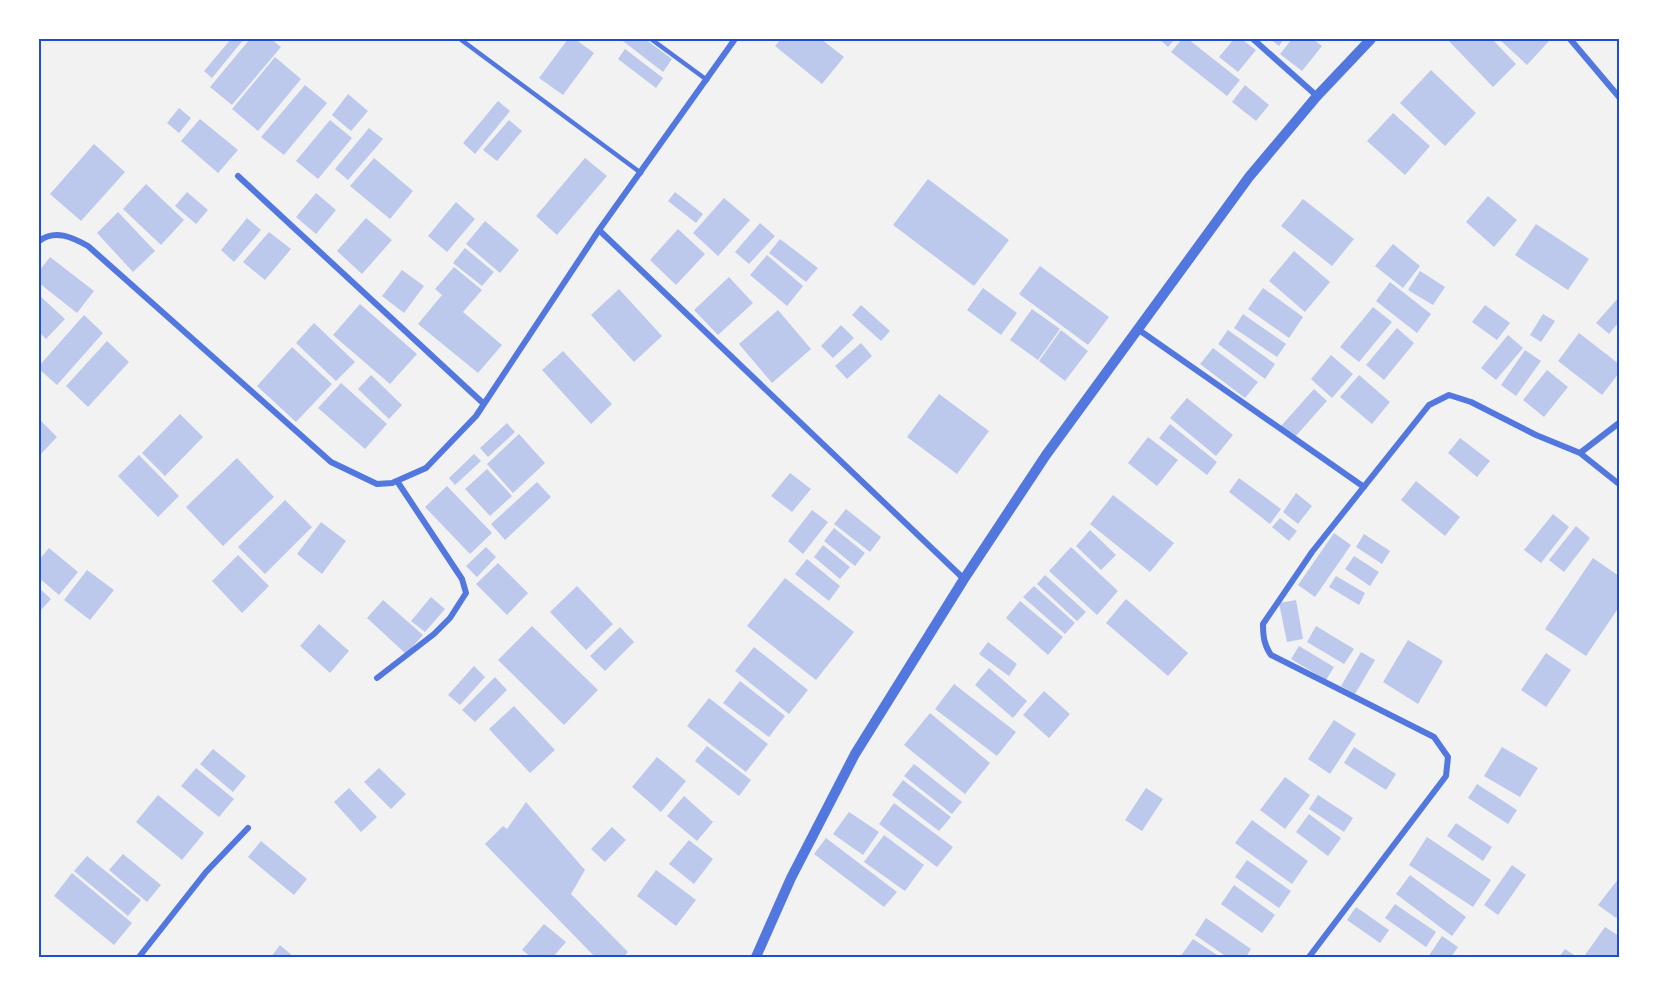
<svg xmlns="http://www.w3.org/2000/svg" width="1658" height="996" viewBox="0 0 1658 996" font-family="Jost,sans-serif">
<style>
.building{fill:#bdc9ec}
.lines{fill:none;stroke-linecap:round;stroke-linejoin:round}
.service{stroke:#5277de;stroke-width:4.5}
.minor{stroke:#5277de;stroke-width:6}
.tertiary{stroke:#5277de;stroke-width:10}
.neatline{fill:none;stroke:#1d4ed8;stroke-width:2}
</style>
<rect width="100%" height="100%" fill="#f2f2f2"/>
<!-- building -->
<path class="building" d="M231 39H244L212 78 204 71Z
M250 39H271L281 47 232 105 210 87Z
M568 39H575L594 53 563 95 539 78Z
M625 39H645L672 59 663 72 623 41Z
M781 39H821L844 57 822 84 775 46Z
M1159 39H1175L1168 47Z
M1182 39H1188L1240 80 1227 96 1171 52Z
M1234 39H1241L1256 50 1238 72 1219 57Z
M1270 39H1284L1279 46Z
M1292 39H1313L1322 46 1302 71 1280 54Z
M1447 39H1492L1516 64 1493 87Z
M1499 39H1549L1550 40 1527 65Z
M625 49 663 78 656 88 618 59Z
M275 57 301 79 258 131 232 109Z
M1431 70 1476 113 1445 146 1400 103Z
M305 85 327 103 284 155 261 137Z
M1245 85 1269 105 1256 121 1232 102Z
M348 94 368 111 351 131 332 115Z
M498 101 510 111 475 154 463 143Z
M179 108 191 118 179 133 167 123Z
M1393 113 1430 146 1405 175 1367 141Z
M200 119 238 150 218 173 181 141Z
M330 120 352 138 318 179 296 161Z
M509 120 522 131 497 161 483 150Z
M369 128 383 139 348 180 335 169Z
M94 144 125 172 81 221 50 194Z
M374 158 413 191 390 219 350 186Z
M585 158 607 176 557 235 536 216Z
M928 179 1009 240 974 286 893 225Z
M146 184 184 220 161 245 123 209Z
M187 192 208 210 196 224 175 206Z
M675 192 703 214 696 223 668 201Z
M316 193 336 210 316 234 296 217Z
M1488 196 1517 220 1494 247 1466 222Z
M724 198 750 220 718 256 693 233Z
M1303 199 1354 239 1332 266 1281 226Z
M456 202 475 219 447 252 428 236Z
M118 212 155 251 133 272 97 233Z
M247 218 261 230 234 262 221 250Z
M366 218 392 240 362 274 337 251Z
M485 221 519 250 500 273 466 244Z
M760 223 775 236 749 264 735 252Z
M1536 224 1589 259 1568 290 1515 255Z
M678 229 705 254 676 285 650 260Z
M269 232 291 249 265 280 243 262Z
M780 239 818 268 806 282 769 253Z
M1393 244 1420 266 1403 288 1375 266Z
M465 248 494 272 482 286 453 263Z
M1294 251 1330 282 1305 312 1269 281Z
M767 255 803 286 787 306 750 275Z
M50 257 94 291 77 313 39 283V271Z
M1040 266 1109 317 1088 345 1019 294Z
M454 267 482 290 463 312 502 345 478 373 418 324 442 295 435 289Z
M402 270 424 286 404 313 382 296Z
M1420 271 1445 287 1433 305 1408 290Z
M729 277 753 303 718 335 694 310Z
M1390 282 1431 314 1417 333 1376 301Z
M983 288 1017 313 1001 335 967 310Z
M1263 288 1303 317 1289 338 1248 309Z
M619 289 662 336 634 362 591 315Z
M39 295 65 319 46 339 39 332Z
M1619 297V322L1609 334 1596 323Z
M360 304 417 354 390 384 333 335Z
M861 305 890 331 881 341 852 315Z
M1485 305 1510 323 1497 340 1472 322Z
M1373 307 1392 322 1359 362 1340 347Z
M1032 309 1060 329 1038 360 1010 340Z
M778 310 811 349 772 383 739 344Z
M1243 314 1286 344 1277 357 1234 328Z
M1543 314 1555 321 1541 342 1530 335Z
M84 315 103 333 57 385 39 369V366Z
M314 323 355 362 336 381 296 343Z
M841 325 854 338 833 358 821 346Z
M1397 328 1414 343 1384 380 1366 365Z
M1061 330 1088 351 1065 381 1039 361Z
M1228 330 1275 364 1265 379 1218 344Z
M1579 333 1619 364V373L1602 395 1558 361Z
M1508 335 1523 348 1496 380 1481 368Z
M107 341 129 362 88 407 66 386Z
M861 343 872 356 847 379 835 366Z
M292 347 332 384 296 422 257 386Z
M1213 348 1258 382 1245 398 1200 364Z
M1525 350 1541 361 1516 396 1501 385Z
M563 351 612 404 591 424 542 370Z
M1331 355 1353 374 1332 398 1311 379Z
M1547 370 1568 387 1544 417 1523 400Z
M371 375 402 405 389 419 358 389Z
M1359 375 1390 402 1372 424 1340 397Z
M341 383 387 424 365 449 318 408Z
M1314 389 1327 401 1294 438 1281 426Z
M939 394 989 431 957 474 907 437Z
M1187 398 1233 435 1216 456 1170 418Z
M180 414 203 437 165 476 142 453Z
M39 419 57 437 39 456Z
M507 423 515 432 488 457 480 448Z
M1170 424 1217 462 1207 475 1159 438Z
M519 434 545 463 513 493 487 464Z
M1148 437 1178 460 1157 486 1128 463Z
M1460 438 1490 461 1477 477 1448 453Z
M474 454 481 461 455 485 449 478Z
M139 455 179 496 158 517 118 476Z
M237 458 274 497 223 546 186 507Z
M487 469 512 496 490 516 465 489Z
M790 473 811 489 792 512 771 496Z
M1239 478 1281 509 1270 524 1229 492Z
M1416 481 1460 517 1445 536 1401 500Z
M537 482 551 497 505 540 491 524Z
M447 486 492 533 470 554 425 507Z
M1296 493 1312 506 1298 524 1283 512Z
M1113 495 1174 543 1150 572 1090 524Z
M285 500 312 527 265 574 238 547Z
M846 509 881 537 870 552 834 524Z
M812 510 828 522 803 554 788 541Z
M1553 514 1569 527 1541 563 1524 550Z
M1280 518 1297 531 1289 541 1272 527Z
M321 522 346 541 322 574 297 554Z
M1576 526 1590 538 1564 572 1549 560Z
M834 528 865 553 855 566 824 541Z
M1090 530 1116 555 1101 570 1076 546Z
M1334 533 1351 545 1315 597 1298 585Z
M1364 534 1390 551 1382 564 1356 547Z
M823 545 850 567 840 579 814 557Z
M486 547 496 557 477 577 466 566Z
M1071 547 1118 591 1097 615 1049 571Z
M49 548 78 572 59 595 39 578V560Z
M238 555 269 586 242 613 212 581Z
M1354 556 1379 572 1370 586 1345 569Z
M1593 558 1619 576V607L1586 656 1545 629Z
M807 559 840 586 829 601 795 574Z
M498 563 528 593 507 615 476 584Z
M87 570 114 590 90 620 64 600Z
M1045 575 1086 612 1077 621 1037 584Z
M1336 576 1365 593 1359 605 1329 587Z
M785 578 854 632 816 680 747 626Z
M577 586 613 624 586 650 550 612Z
M1034 586 1075 623 1065 634 1023 597Z
M39 588 51 599 39 612Z
M431 597 445 609 425 632 411 621Z
M1126 599 1188 653 1168 676 1106 623Z
M383 600 423 635 406 654 367 618Z
M1296 600 1303 639 1287 642 1279 603Z
M1020 601 1063 637 1048 655 1006 618Z
M319 624 349 651 330 673 300 646Z
M532 626 598 690 564 725 498 660Z
M1316 626 1354 649 1344 664 1307 642Z
M620 627 634 642 605 671 590 656Z
M1408 640 1443 661 1418 704 1383 682Z
M988 642 1017 664 1009 676 979 654Z
M1299 646 1334 667 1326 680 1291 659Z
M754 647 808 690 789 714 735 671Z
M1361 652 1375 660 1355 694 1341 686Z
M1546 653 1571 670 1546 707 1521 690Z
M474 666 485 677 460 705 448 695Z
M989 668 1027 701 1013 718 975 685Z
M495 677 507 690 475 722 462 710Z
M740 681 785 716 769 737 723 703Z
M954 684 1016 732 997 756 935 709Z
M1044 691 1070 714 1049 738 1023 715Z
M709 698 768 744 746 772 687 726Z
M514 706 555 750 530 773 489 729Z
M930 713 990 763 965 794 904 745Z
M1334 720 1356 734 1330 774 1308 759Z
M707 746 751 780 739 796 695 761Z
M1354 747 1396 774 1386 790 1344 763Z
M1502 747 1538 768 1520 797 1484 776Z
M213 749 246 776 233 792 200 764Z
M657 757 686 781 661 812 632 787Z
M914 764 962 802 952 814 904 776Z
M196 768 234 799 219 817 181 786Z
M379 768 406 794 391 809 364 782Z
M1285 777 1310 795 1285 829 1260 810Z
M903 780 951 817 939 831 892 795Z
M1477 784 1517 810 1508 824 1468 798Z
M349 788 377 817 361 832 334 802Z
M1146 788 1163 799 1142 831 1125 820Z
M158 795 204 833 182 860 136 822Z
M1318 795 1353 818 1344 832 1309 809Z
M684 796 713 822 697 841 667 816Z
M526 802 585 870 571 894 628 952 623 957H595L485 844 503 826 507 829Z
M894 803 953 847 937 867 879 824Z
M849 812 879 832 863 855 833 834Z
M1309 814 1341 838 1328 856 1296 832Z
M1252 820 1308 861 1292 884 1235 843Z
M1456 823 1492 847 1483 861 1447 836Z
M612 827 626 840 605 862 591 849Z
M884 835 924 865 905 891 864 862Z
M1427 837 1491 880 1473 907 1409 865Z
M826 838 897 892 884 907 814 854Z
M689 840 713 859 694 884 669 864Z
M261 841 307 879 294 895 248 857Z
M123 854 161 885 147 902 109 870Z
M87 856 141 900 128 916 74 871Z
M1247 860 1291 891 1279 908 1235 877Z
M1512 865 1526 875 1498 915 1484 905Z
M656 870 696 900 676 926 637 896Z
M72 873 132 923 114 945 54 896Z
M1410 875 1466 917 1452 936 1396 894Z
M1619 878V915L1616 918 1598 905Z
M1234 885 1275 915 1262 933 1221 904Z
M1395 904 1436 932 1426 947 1385 918Z
M1356 907 1389 930 1380 943 1347 920Z
M1206 918 1251 949 1246 957H1227L1195 935Z
M544 924 566 942 553 957H531L522 950Z
M1605 927 1619 936V957H1587L1585 955Z
M1442 936 1458 947 1451 957H1428Z
M1193 939 1220 957H1180Z
M280 945 294 957H271Z
M1565 949 1577 957H1559Z"/>
<g class="lines">
<!-- service -->
<path class="service" d="M460 39 641 173
M651 39 707 80"/>
<!-- minor -->
<path class="minor" d="M1253 39 1317 96
M1570 39 1619 97
M238 176 484 404
M599 230 964 579
M39 241C55 229 72 237 88 246L331 462 377 484 392 483 426 468 476 416 599 230 735 39
M1139 330 1364 487
M1580 453 1619 423
M377 678 434 634 450 618 466 593 462 579 397 481
M139 957 206 872 248 828
M1309 957 1446 776 1448 757 1434 737 1271 655C1264 645 1263 636 1263 624L1312 552 1429 405 1449 395 1471 402 1536 435 1580 453 1619 484"/>
<!-- tertiary -->
<path class="tertiary" d="M756 957 791 878 855 754 964 579 1046 455 1249 177 1317 96 1371 39"/>
</g>
<!-- border -->
<rect width="1658" height="996" fill="none" stroke="#ffffff" stroke-width="81"/>
<rect x="40" y="40" width="1578" height="916" class="neatline"/>
</svg>
